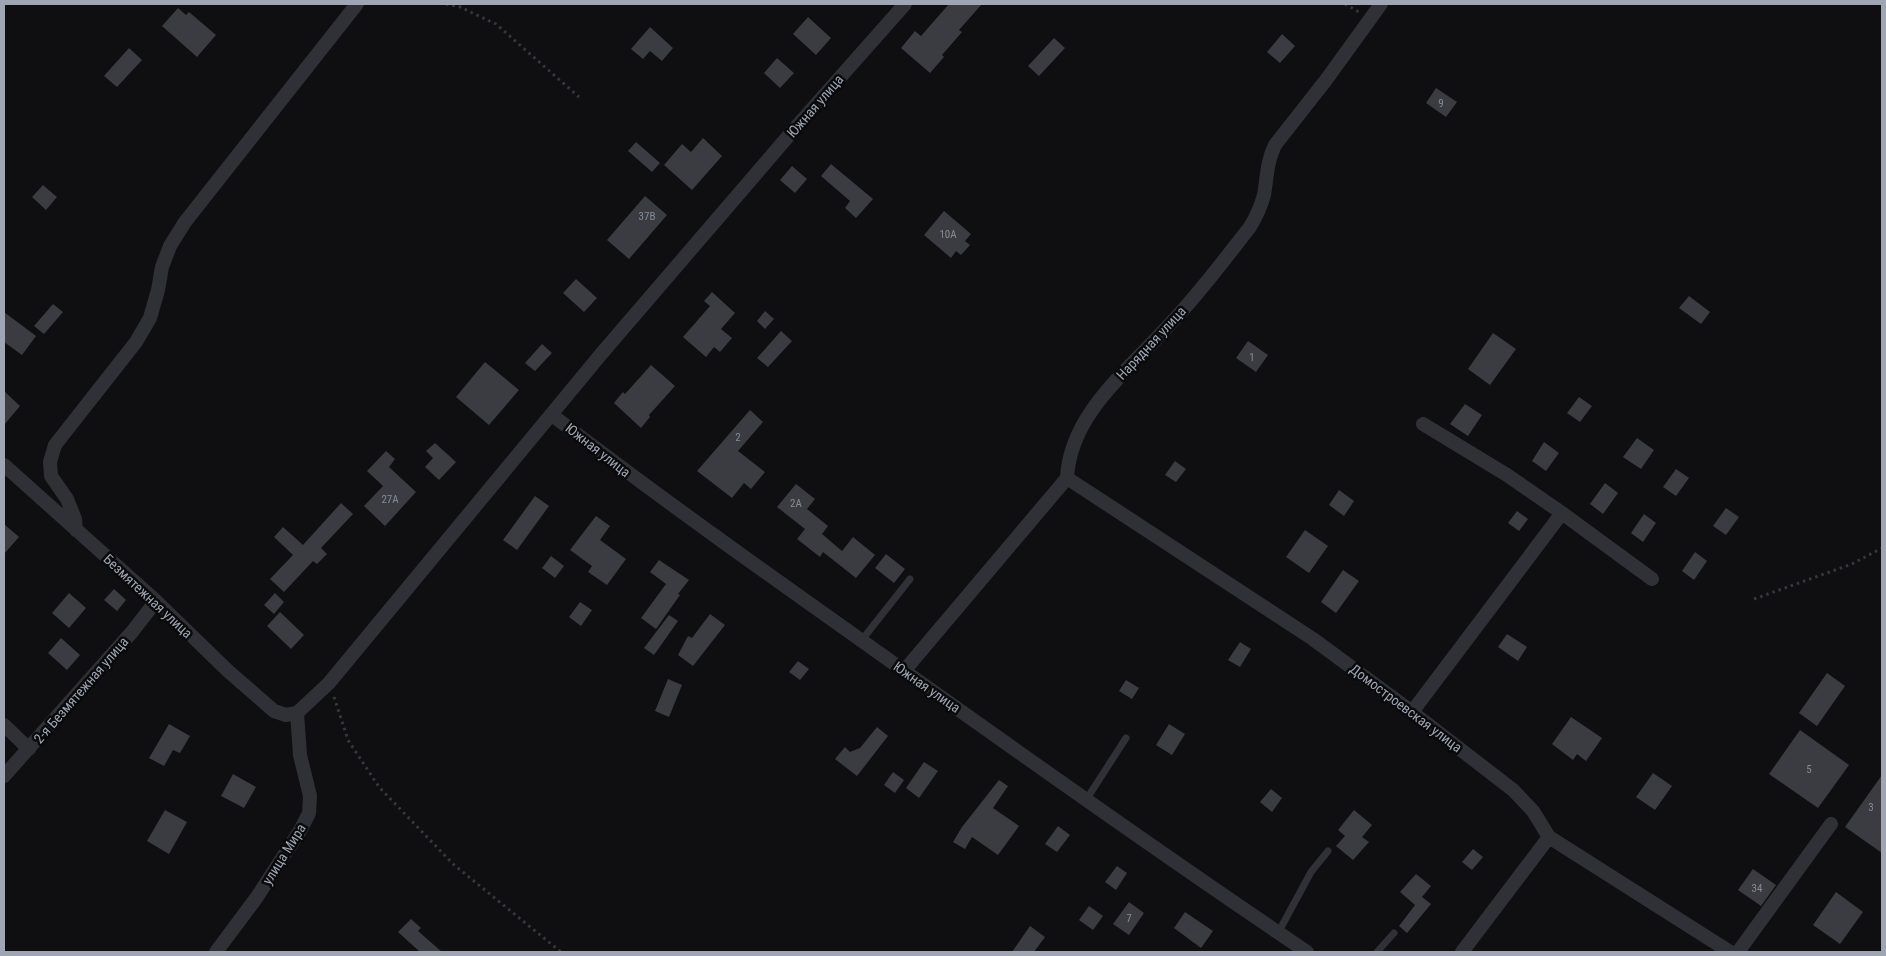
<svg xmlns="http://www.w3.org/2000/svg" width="1886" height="956" viewBox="0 0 1886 956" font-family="'Roboto Condensed',sans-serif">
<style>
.building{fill:#3b3c41}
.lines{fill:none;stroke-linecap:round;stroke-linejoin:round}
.path{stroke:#36383d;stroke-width:3;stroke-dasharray:2.5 4;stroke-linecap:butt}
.service{stroke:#303136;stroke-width:7}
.minor{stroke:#303136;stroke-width:14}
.labels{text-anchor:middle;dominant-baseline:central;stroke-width:5;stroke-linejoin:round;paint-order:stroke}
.number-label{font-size:11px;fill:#858b96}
.street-label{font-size:14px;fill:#9ea5b3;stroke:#0a0a0b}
</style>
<rect width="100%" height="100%" fill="#0f0f11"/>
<!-- building -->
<path class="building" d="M949 4H982L959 30 962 32 942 55 944 57 930 73 901 48 915 31 921 36Z
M178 8 186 15 189 12 216 35 197 57 162 26Z
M808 17 831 38 816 55 793 34Z
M650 27 673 48 662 61 650 51 643 59 631 49Z
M1282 34 1295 46 1280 63 1267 52Z
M1054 38 1065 48 1039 76 1028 66Z
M129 48 142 60 117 87 104 76Z
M777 58 794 73 780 88 764 73Z
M1436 88 1457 102 1446 117 1426 103Z
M703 138 722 156 692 190 664 165 682 144 691 152Z
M636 142 660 163 652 172 628 151Z
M831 164 873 199 856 218 845 208 850 201 821 176Z
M792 166 807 179 795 193 780 180Z
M43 185 57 197 46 210 32 197Z
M645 196 667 215 629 259 607 240Z
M944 211 971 234 965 241 970 245 961 255 956 251 951 258 924 235Z
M576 279 597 298 584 312 563 293Z
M712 292 735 313 721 329 732 338 720 352 714 347 706 357 683 337 710 306 704 301Z
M1689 296 1710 312 1701 324 1679 308Z
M53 304 63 312 44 334 34 326Z
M765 311 774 319 765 329 757 321Z
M4 312 36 336 22 355 4 342Z
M781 331 792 341 768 367 757 358Z
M1493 333 1516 349 1490 385 1468 369Z
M1248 341 1268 355 1256 372 1236 358Z
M542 344 552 353 535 371 525 363Z
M485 362 519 390 489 425 456 397Z
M651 365 675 386 649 415 650 417 641 428 614 403 623 392 625 394Z
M4 391 20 406 4 425Z
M1579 397 1592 406 1580 422 1567 413Z
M1465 404 1482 415 1468 436 1450 424Z
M750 410 763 422 738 451 765 472 751 489 744 483 732 498 697 471Z
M1637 438 1654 450 1641 469 1623 457Z
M1544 442 1559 453 1546 471 1532 461Z
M435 443 456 462 439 480 425 467 433 458 426 451Z
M386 451 395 459 389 467 416 492 385 526 364 506 383 486 367 471Z
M1175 461 1186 469 1176 482 1165 475Z
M1676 469 1689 478 1676 496 1663 487Z
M1605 483 1618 493 1603 514 1590 504Z
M796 484 815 499 807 509 828 526 822 534 842 551 853 537 875 555 856 578 823 552 820 557 797 539 805 529 777 507Z
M1339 490 1354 501 1344 516 1329 505Z
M535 496 549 506 517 550 503 540Z
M341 503 353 514 321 548 327 554 317 564 313 561 284 592 270 579 293 555 274 537 283 527 303 545Z
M1726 508 1739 517 1726 535 1713 526Z
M1517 511 1528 519 1519 531 1508 523Z
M1644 514 1656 523 1643 542 1631 533Z
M596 516 610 526 600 540 626 559 607 585 588 572 592 566 570 550Z
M4 524 19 537 4 554Z
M1305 530 1328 546 1309 573 1286 557Z
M1695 552 1707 561 1694 580 1682 571Z
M886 554 905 569 894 583 875 568Z
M551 556 564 566 555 578 542 568Z
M659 560 689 580 678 594 680 595 656 629 641 618 666 584 650 572Z
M1343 570 1359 581 1336 613 1321 602Z
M114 589 126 600 117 611 104 600Z
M69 593 86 608 69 628 52 613Z
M275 593 284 602 274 614 264 605Z
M580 602 592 610 581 626 569 617Z
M280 612 304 635 291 649 267 626Z
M710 614 725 625 693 666 678 655 688 636 692 638Z
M669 615 678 621 654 655 644 648Z
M1507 634 1527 647 1518 661 1498 647Z
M61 638 80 655 67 670 48 653Z
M1240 642 1251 649 1240 667 1228 660Z
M798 661 809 669 800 680 789 672Z
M1827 673 1845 686 1817 726 1799 713Z
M668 679 682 685 669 717 655 711Z
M1126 680 1139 688 1132 699 1119 691Z
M1571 717 1602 738 1586 761 1577 754 1573 760 1552 744Z
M169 724 190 736 180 753 173 750 164 766 149 758Z
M1169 724 1185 734 1172 755 1156 745Z
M877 727 888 736 857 776 835 759 845 747 850 752 860 748Z
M1800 730 1849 765 1818 808 1769 774Z
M924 762 938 771 919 798 906 788Z
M893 772 904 780 895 793 884 785Z
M1653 773 1672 786 1655 810 1636 797Z
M233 774 256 787 244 808 221 796Z
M1882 775V853L1845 827Z
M999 780 1008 786 993 808 1019 826 998 855 972 837 965 849 953 842 962 827Z
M1271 789 1282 798 1272 812 1260 802Z
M165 810 187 822 169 854 147 841Z
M1354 810 1372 825 1362 837 1369 842 1353 860 1336 846 1345 836 1338 830Z
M1058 826 1070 835 1057 852 1045 844Z
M1473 849 1483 857 1472 870 1462 862Z
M1117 866 1127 873 1116 890 1105 882Z
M1753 869 1776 885 1761 906 1738 890Z
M1416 874 1431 886 1422 897 1431 904 1407 933 1399 926 1415 905 1400 892Z
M1836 892 1863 912 1840 944 1813 925Z
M1129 902 1144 913 1129 935 1113 924Z
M1089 906 1103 916 1093 930 1079 920Z
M1185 912 1213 931 1201 948 1174 928Z
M411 919 421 928 418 931 442 952H420L398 932Z
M1030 926 1045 937 1034 952H1012Z"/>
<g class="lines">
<!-- path -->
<path class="path" d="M446 4 460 7 496 24 579 97
M1345 4 1359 12
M1754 599 1852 564 1882 548
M334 697 348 740 379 787 453 864 561 952"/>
<!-- service -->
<path class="service" d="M861 641 910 579
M1086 800 1126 738
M1278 933 1311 872 1328 851
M1377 952 1394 933"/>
<!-- minor -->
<path class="minor" d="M552 415C659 497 769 575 879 653 1021 754 1163 855 1307 952
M1423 424 1507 475 1562 513 1652 579
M4 465 156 601 227 670 274 711 286 715 297 713
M1067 478 1313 639 1412 712 1513 790 1533 811 1549 837 1730 952
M76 530 75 519 67 499 51 476 50 462 55 445 136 342 150 318 158 290 162 267 170 246 185 222 357 4
M904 671 1067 478C1070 413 1130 369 1170 324 1199 294 1224 260 1250 227 1256 217 1261 206 1264 195 1267 177 1267 161 1275 145L1326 80 1381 4
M1412 712 1562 513
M297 713 329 683 602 353 797 126 905 4
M4 725 29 749
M4 776 132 632 156 601
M216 952 257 897 301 829 309 813 310 796 300 755 297 713
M1462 952 1549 837
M1738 952 1831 824"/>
</g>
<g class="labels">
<!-- number labels -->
<g class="number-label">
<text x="1441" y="103">9</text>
<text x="647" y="216">37В</text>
<text x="948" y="234">10А</text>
<text x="1252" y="357">1</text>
<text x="738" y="437">2</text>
<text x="390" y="499">27А</text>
<text x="796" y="503">2А</text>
<text x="1809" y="769">5</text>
<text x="1871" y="807">3</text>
<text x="1757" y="888">34</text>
<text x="1129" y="918">7</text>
</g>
<!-- street labels -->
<g class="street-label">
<text transform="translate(815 106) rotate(-49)">Южная улица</text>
<text transform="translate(1151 343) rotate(-47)">Нарядная улица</text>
<text transform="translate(598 450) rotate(38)">Южная улица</text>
<text transform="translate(148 596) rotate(43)">Безмятежная улица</text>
<text transform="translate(927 687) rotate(35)">Южная улица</text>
<text transform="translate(81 690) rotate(-49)">2-я Безмятежная улица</text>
<text transform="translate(1406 708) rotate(37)">Домостроевская улица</text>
<text transform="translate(284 854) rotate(-58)">улица Мира</text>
</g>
</g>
<!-- border -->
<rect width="1886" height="956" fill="none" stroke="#9ea5b3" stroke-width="10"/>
</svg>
